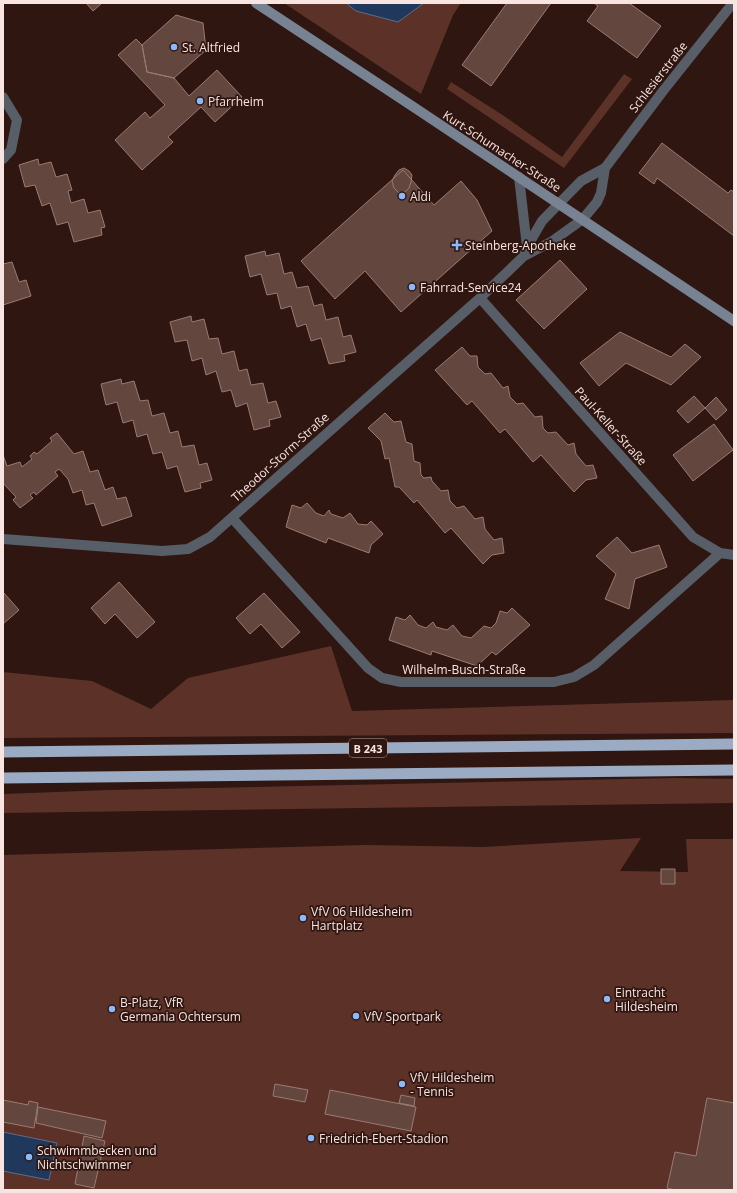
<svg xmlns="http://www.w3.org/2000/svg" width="737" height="1193" viewBox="0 0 737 1193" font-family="'Open Sans',sans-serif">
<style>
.green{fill:#5c3228}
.water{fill:#1f385b;stroke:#606c83}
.building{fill:#63473f;stroke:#9a7a72}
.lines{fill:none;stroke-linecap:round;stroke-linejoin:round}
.minor{stroke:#575e68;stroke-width:10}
.secondary{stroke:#778293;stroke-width:10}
.trunk{stroke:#9aabc3;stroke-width:11}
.poi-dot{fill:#8bbafc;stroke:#2f1610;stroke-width:1.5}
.labels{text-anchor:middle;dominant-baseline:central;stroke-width:3.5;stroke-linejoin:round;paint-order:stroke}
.shield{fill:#2f1610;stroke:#bca7a2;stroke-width:1}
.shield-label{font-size:11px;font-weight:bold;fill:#f8e5e1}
.poi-label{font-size:12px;fill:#f8e5e1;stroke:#2f1610;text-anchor:start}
.street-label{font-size:12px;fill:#f8e5e1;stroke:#2f1610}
</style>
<rect width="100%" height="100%" fill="#2f1610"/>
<!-- green -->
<path class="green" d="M284 3H461L453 15 421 94Z
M624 74 632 79 564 168 447 89 451 82 504 116 562 157Z
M331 646 352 711 734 700V733L3 738V672L92 681 151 709 188 678Z
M674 778 734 779V803L3 813V794L109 790Z
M641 838 620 871 688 872 686 839H734V1190H3V855L366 845 483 847Z"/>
<!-- water -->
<path class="water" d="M346 3H424L398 22 356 11Z
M3 1132 57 1143 49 1180 3 1171Z"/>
<!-- building -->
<path class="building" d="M86 3H102L93 11Z
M507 3H551L491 86 462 65Z
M594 3H629L661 26 637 58 587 21 598 6Z
M176 15 203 23 206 50 174 78 147 72 142 45Z
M136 39 142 45 147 72 174 78 189 96 217 70 242 97 215 122 201 107 168 137 173 142 142 170 115 140 145 112 150 118 165 105 118 55Z
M662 143 728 193 731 190 734 192V236L657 178 654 184 639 173Z
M38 159 39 165 51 162 56 177 67 174 72 190 68 191 71 203 84 199 88 213 100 210 105 227 101 228 102 235 74 242 68 222 57 225 50 203 42 206 35 185 25 187 19 165Z
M404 168 409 171 412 175 411 182 409 188 405 192 399 193 394 188 392 181 395 175 399 170Z
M403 170 434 205 461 181 477 200 492 231 401 312 365 271 335 299 301 261Z
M265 251 266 256 279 253 284 274 292 272 297 288 308 286 314 306 322 304 326 320 338 317 343 337 351 335 356 352 344 355 345 361 329 364 321 338 311 341 306 324 297 327 291 306 281 309 277 293 267 295 261 274 250 277 245 256Z
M560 260 587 289 544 329 516 300Z
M12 262 19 282 26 280 31 296 3 305V264Z
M191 316 192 322 204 319 209 339 218 338 222 354 234 351 239 371 247 369 251 385 263 383 268 403 276 401 281 417 269 420 270 426 254 430 247 403 236 407 231 390 222 392 216 371 206 375 202 358 192 361 187 340 175 342 170 322Z
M620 332 671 357 685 344 701 357 671 385 626 363 599 386 580 363Z
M462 347 470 356H477L478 367 485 374 491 373 503 388 508 386 510 397 517 404 523 403 535 417 542 416 543 428 548 433 556 432 568 445 574 443 576 454 586 466 593 465 597 478 586 480 574 492 541 455 533 462 505 429 500 433 472 401 467 405 435 370Z
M121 379 122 384 134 381 140 401 148 400 152 416 164 413 170 433 178 431 182 447 194 445 199 465 207 463 212 480 200 483 201 488 185 492 177 466 167 469 162 452 153 454 147 434 137 437 133 420 123 423 117 402 106 405 101 384Z
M694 396 705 408 688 423 677 411Z
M716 397 727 410 716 420 705 408Z
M385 413 394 422 401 421 406 442 412 444 414 461 420 463 421 475 424 478 431 477 432 481 441 491 448 490 450 501 457 508 464 506 475 519 483 517 485 529 494 540 502 538 504 553 492 555 483 564 451 528 445 533 417 500 414 503 399 487H395L389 458 385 459 381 441 368 428Z
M714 424 733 450 693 481 673 455Z
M57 433 74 454 83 451 90 472 98 470 105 490 113 487 117 499 126 497 132 516 102 526 94 503 86 505 82 490 73 493 68 479 59 469 55 472 58 476 36 495 34 492 30 495 33 498 20 508 13 500 16 497 3 483V455L7 466 20 462 22 467 32 459 30 456 34 452 37 454 52 441 50 438Z
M307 503 316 513 324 516 329 510 331 514 343 518 350 513 358 524 367 525 371 521 383 534 371 545 369 553 328 538 326 543 286 527 292 505 301 508Z
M617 537 632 553 659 545 667 567 635 579 629 609 605 599 616 574 596 556Z
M119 582 155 622 137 638 115 614 105 624 91 608Z
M3 592 19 610 3 624Z
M264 593 300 632 282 648 261 624 250 634 236 618Z
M512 608 530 625 496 655 492 652 477 666 432 651 431 655 389 640 396 617 405 620 410 615 418 625 426 628 433 622 436 627 447 630 453 625 462 636 471 638 484 626 491 628 496 623 500 611 507 613Z
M661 869H675V884H661Z
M275 1084 308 1090 305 1102 273 1096Z
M330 1090 416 1107 411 1131 325 1114Z
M401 1095 415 1098 414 1106 399 1103Z
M707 1098 734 1103V1190H675L667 1188 675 1152 696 1156Z
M3 1100 28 1105 29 1101 38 1103 34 1128 3 1122Z
M38 1107 106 1121 102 1138 36 1123Z
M84 1136 105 1141 94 1188 75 1184Z"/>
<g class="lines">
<!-- minor -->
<path class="minor" d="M3 97 17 120 11 150 3 159
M519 177 527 247
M524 256 527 247 542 221 581 181 605 168 663 91 733 3
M480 298 693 537 720 553 734 555
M232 518 368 668 382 678 401 682H554L574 677 594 665 720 553
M3 539 162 551 188 549 210 537 480 298 524 256 551 242 583 219 597 202 601 193 605 168"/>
<!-- secondary -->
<path class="secondary" d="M256 3C416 108 575 214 734 321"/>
<!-- trunk -->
<path class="trunk" d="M3 752 734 744
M3 778 734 770"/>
</g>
<!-- markers -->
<g class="poi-dot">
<circle cx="174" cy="47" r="4"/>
<circle cx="200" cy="101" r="4"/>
<circle cx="402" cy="196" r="4"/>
<path d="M455 239h4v4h4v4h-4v4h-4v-4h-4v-4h4z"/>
<circle cx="412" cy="287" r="4"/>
<circle cx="303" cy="918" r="4"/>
<circle cx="607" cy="999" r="4"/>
<circle cx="112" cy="1009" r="4"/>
<circle cx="356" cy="1016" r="4"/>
<circle cx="402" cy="1084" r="4"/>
<circle cx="311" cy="1138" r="4"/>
<circle cx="29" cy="1157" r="4"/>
</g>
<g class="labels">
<!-- shield labels -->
<rect class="shield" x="349" y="739" width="38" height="18" rx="3"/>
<g class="shield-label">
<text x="368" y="748">B 243</text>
</g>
<!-- poi labels -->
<g class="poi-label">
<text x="182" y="47">St. Altfried</text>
<text x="208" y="101">Pfarrheim</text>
<text x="410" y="196">Aldi</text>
<text x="465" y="245">Steinberg-Apotheke</text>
<text x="420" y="287">Fahrrad-Service24</text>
<text x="311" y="911">VfV 06 Hildesheim<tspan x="311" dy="14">Hartplatz</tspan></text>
<text x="615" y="992">Eintracht<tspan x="615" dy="14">Hildesheim</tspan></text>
<text x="120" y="1002">B-Platz, VfR<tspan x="120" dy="14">Germania Ochtersum</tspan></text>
<text x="364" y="1016">VfV Sportpark</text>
<text x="410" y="1077">VfV Hildesheim<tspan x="410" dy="14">- Tennis</tspan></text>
<text x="319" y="1138">Friedrich-Ebert-Stadion</text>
<text x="37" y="1150">Schwimmbecken und<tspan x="37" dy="14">Nichtschwimmer</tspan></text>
</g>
<!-- street labels -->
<g class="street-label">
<text transform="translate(658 77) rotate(-52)">Schlesierstraße</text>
<text transform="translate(502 151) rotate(33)">Kurt-Schumacher-Straße</text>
<text transform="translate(611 426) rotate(48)">Paul-Keller-Straße</text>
<text transform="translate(280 457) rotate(-42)">Theodor-Storm-Straße</text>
<text x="464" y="669">Wilhelm-Busch-Straße</text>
</g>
</g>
<!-- border -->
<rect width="737" height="1193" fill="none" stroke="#f8e5e1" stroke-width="8"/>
</svg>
